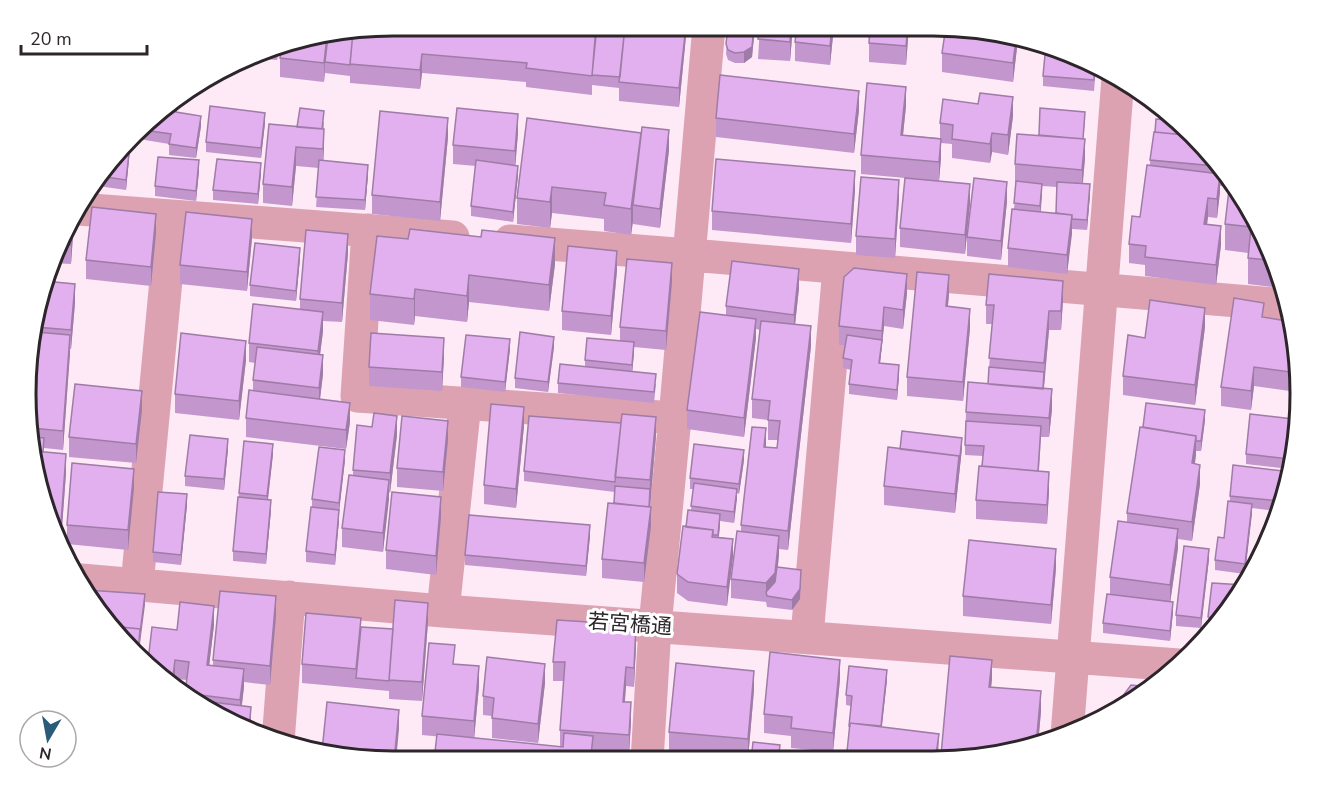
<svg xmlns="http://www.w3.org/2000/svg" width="1326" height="787" viewBox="0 0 1326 787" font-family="'Nunito Sans','Noto Sans JP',sans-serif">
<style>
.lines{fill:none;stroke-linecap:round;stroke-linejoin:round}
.minor{stroke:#dda2b2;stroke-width:33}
.wall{fill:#c397ce;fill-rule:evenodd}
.shaded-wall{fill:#9f7ba7}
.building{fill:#e3b0ef;stroke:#9f7ba7;stroke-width:1.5}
.labels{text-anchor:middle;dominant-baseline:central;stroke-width:6;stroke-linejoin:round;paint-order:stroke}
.street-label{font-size:21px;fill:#2c252a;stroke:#fff}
.rim{fill:none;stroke:#2c252a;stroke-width:3}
</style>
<rect width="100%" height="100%" fill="#fdeaf6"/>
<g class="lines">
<!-- minor -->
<path class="minor" d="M78 209 453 237
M368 230 357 396 675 418
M510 241C769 260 1028 285 1286 305
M81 580 443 611 1179 665
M137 585 172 217
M443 611 465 403
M807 636 839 268
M1067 735 1118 78
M278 742 289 597
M647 761 655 626 675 418 709 26"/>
</g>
<!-- wall -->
<path class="wall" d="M687 26 679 107 619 101V88L592 85V95L526 87V82L422 73 420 89 350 83V76L325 73 324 82 280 77V58Z
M728 26H755L752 57 744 63H735L728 60 726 54Z
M760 26H793L790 61 758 59Z
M834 26 830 65 795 61V42Z
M909 26 906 65 869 62V43Z
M1018 39 1013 82 942 72V53Z
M279 44 277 60 251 58 276 45Z
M1096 67 1094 91 1043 86V76Z
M169 102 177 112 201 126 196 158 169 155V144L139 139V134Z
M906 106 903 135 940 138V123L1013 116 1008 155 992 152 990 163 952 158V144L941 143V158L939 181 970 203 965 254 900 247V228L905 178 861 174V155Z
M859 110 854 153 716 137V118Z
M1169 120 1224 175 1223 186H1220L1217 218 1208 217 1207 225 1221 245 1216 285 1145 276V265L1129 263V244L1140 217 1150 165V160L1155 132Z
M324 122 323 161 368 175 365 210 316 207 319 168 296 166 292 206 263 203V184L297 127Z
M1085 122 1083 139 1085 158 1083 183 1090 194 1087 230 1072 229 1067 274 1008 267V248L1014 209 1016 184 1015 183V164L1039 135ZM1042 186 1057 187 1056 213 1041 212Z
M265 123 261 158 206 152V142Z
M518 133 515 165 518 176 513 222 471 216V206L476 166 453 164V145Z
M448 137 440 221 372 214V195Z
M130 143 126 190 91 185Z
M669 150 660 228 633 224V221L631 235 604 231V219L552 213 550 228 517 224V198Z
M199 171 196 201 155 196V186Z
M261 173 258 204 213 200V190Z
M1239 189 1279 288 1248 284V253L1225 250V224Z
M855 190 851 243 712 230V211Z
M899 199 895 258 856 255V236Z
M1007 201 1001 260 967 256V237Z
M74 216 71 264 51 263Z
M156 233 151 286 86 279V260Z
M377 236 555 264 549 311 469 302 467 322 415 316 414 325 370 320V294Z
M252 238 247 291 180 284V265Z
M348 253 342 322 323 321V331L320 355 323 374 320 399 350 422 346 449 246 437V418L253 391V380L255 363 249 362V343L300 309V299Z
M300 258 296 301 250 296V285Z
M617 270 611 335 562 330V311Z
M44 281 75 303 71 349H70L63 450 44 448V452L66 473 61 541 45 511 26 393Z
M672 282 666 350 634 347 632 372 656 384 654 403 558 393V383L585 367V360L620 341V327Z
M799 288 795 325 811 346 788 550 779 549 778 567 801 580 800 599 792 610 767 607 766 602 731 598V579L741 531V525L766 447 777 448 778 440H768V420L752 418V399L760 330 756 329V338L744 437 687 429V410L726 315V306Z
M907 293 903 329 884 326 880 363 899 375 897 400 849 394V384L851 370 843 368V358L845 345H839V326Z
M949 294 948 306 970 328 963 401 907 396V377Z
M1063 300 1061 330H1049L1044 389 1052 409 1049 437H1041L1039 471 1049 491 1047 524 976 519V500L983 456 965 455V445L966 412 988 384 992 324H986V305Z
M1264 317 1293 322 1290 391 1254 386 1251 410 1221 406V387Z
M1205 327 1195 405 1123 395V376L1145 338Z
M554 347 548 392 515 388V378Z
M510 349 505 392 461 387V377Z
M444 357 442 391 369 386V367Z
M246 360 239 420 175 413V394Z
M142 410 136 463 69 457V437Z
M1205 420 1201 451H1196L1195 464 1200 484 1192 541 1178 539V548L1170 602 1173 612 1170 641 1103 633V623L1110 594V577L1127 523V513L1143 427Z
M524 426 516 508 484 504V485Z
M1293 429 1289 469 1246 464V454Z
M397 435 390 493 389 492 383 552 342 547V528L353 476V470Z
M656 436 650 507 651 526 644 582 602 578V559L614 503 615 492 524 481V471Z
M448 440 443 491 397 487V468Z
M962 448 955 513 884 505V486L900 449Z
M228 449 224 490 185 486V476Z
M273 454 268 500 271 510 266 564 233 561V551L239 493Z
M345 460 339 510V520L335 565 306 562V551L312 507V499Z
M744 460 739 494 737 493 734 523 720 521 719 537 733 539 727 606 688 601 677 593V574L686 527 691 510 693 489H690V478Z
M1291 472 1275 511 1252 508 1245 574 1215 570V560L1224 538 1230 502V496Z
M134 488 128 550 67 544V525Z
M187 505 181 565 153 562V552Z
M441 517 436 575 386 569V550Z
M590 536 586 576 465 565V555Z
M1209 559 1201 628 1176 626V615Z
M1056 568 1051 624 963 616V596Z
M1244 585 1212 628 1208 627V617Z
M276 616 270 685 244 682 242 705 251 726V730L189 699 185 696 187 680 175 679 174 686 148 661 177 630 214 625 209 665H213V660Z
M428 622 422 701 389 699V691L302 683V664L361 627 393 629Z
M636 644 634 687 626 686 625 702 631 721 629 755 422 735V716L455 664 479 686 474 738 560 747V730L564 681H553V662Z
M840 679 833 752 791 748V736L764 733V714Z
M992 679 991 687 1041 711 1038 745 957 761H941V755Z
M887 680 882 727 939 753 849 734 851 706 846 705V695Z
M545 683 538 743 492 738V716L483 715V696Z
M754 690 748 759 746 758V761L720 756 669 751V732Z"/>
<!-- shaded-wall -->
<path class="shaded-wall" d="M686 26H687L679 107V88Z
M754 26H755L752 57 744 63V52Z
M791 26H793L790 61V42Z
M832 26H834L830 65V46Z
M908 26H909L906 65V46Z
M327 36H330L325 62 324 82V63Z
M1016 38 1018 39 1013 82V63Z
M279 44 277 60V45Z
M422 54V73L420 89V70Z
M906 87V106L901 154V135Z
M859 91V110L854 153V134Z
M1013 97V116L1008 155V135Z
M265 113V123L261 158V148Z
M518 114V133L515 170V151Z
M201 116V126L196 158V148Z
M448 118V137L440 221V202Z
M324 129V149L323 168V149Z
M669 130V150L660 228V209Z
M641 133 633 205V221L631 235V209Z
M992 133V152L990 163V144Z
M941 139V158L939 181V162Z
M1085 139V158L1082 189V170Z
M130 143V150L126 190V180Z
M296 147V166L292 206V187Z
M199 160V171L196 201V191Z
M261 163V173L258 204V194Z
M368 165V175L365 210V200Z
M518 166V176L513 222V212Z
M855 171V190L851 243V224Z
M1220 174V193L1217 218V199Z
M899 180V199L895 258V239Z
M1007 182V201L1001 260V241Z
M970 184V203L965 254V235Z
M1042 184V194L1040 216V206Z
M1090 184V194L1087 230V220Z
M552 187V213L550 228V202Z
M1208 198V217L1204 244V224Z
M156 214V233L151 286V267Z
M1072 215V234L1067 274V255Z
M74 216V223L71 264V245L73 219Z
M252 219V238L247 291V272Z
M1221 226V245L1216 285V265Z
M348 234V253L342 322V303Z
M555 238V264L549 311V285Z
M300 248V258L296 301V291Z
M617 251V270L611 335V316Z
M672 263V282L666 350V331Z
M799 269V288L794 334V315Z
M907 274V293L903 329V310Z
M469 275V302L467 322V296Z
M949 275V294L946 325V306Z
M1063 281V300L1061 330V311Z
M75 284V303L71 349V330Z
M415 289V316L414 325V299Z
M884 307V326L879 373V363Z
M1205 308V327L1195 405V385Z
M970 309V328L963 401V382Z
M1049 311V330L1042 407V397Z
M323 312V331L318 370V351Z
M756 319V338L744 437V418Z
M811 326V346L788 550V531Z
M70 335V354L63 450V431Z
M554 337V347L548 392V382Z
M444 338V357L442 391V372Z
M510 339V349L505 392V382Z
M246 341V360L239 420V401Z
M634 342V353L632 375V365Z
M1293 344V363L1290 391V372Z
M323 355V374L319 407V388Z
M899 365V375L897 400V390Z
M1254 367V386L1251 410V391Z
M1052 389V409L1049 437V418Z
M142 391V410L136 463V444Z
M350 403V422L346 449V430Z
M524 407V426L516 508V489Z
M1205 410V420L1201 451V441Z
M397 416V435L390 493V473Z
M656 417V436L649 518 650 480Z
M1293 419V429L1289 469V459Z
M448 421V440L443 491V472Z
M766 428V447H764Z
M1196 436V455L1192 482V463Z
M962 438V448L955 513V494Z
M228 439V449L224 490V479Z
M273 444V454L267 506V496Z
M345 450V460L339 513V503Z
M744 450V460L739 494V484Z
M66 454V473L61 541 60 539Z
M1200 465V484L1192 541V522Z
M134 469V488L128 550V530Z
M1049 472V491L1047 524V505Z
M389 480V500L383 552V533Z
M737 489V499L734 523V512Z
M187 494V505L181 565V555Z
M441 497V517L436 575V556Z
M271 500V510L266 564V554Z
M1252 504V514L1245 574V564Z
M651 507V526L644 582V563Z
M339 510V520L335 565V555Z
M720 514V524L718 545V535Z
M590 525V536L586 576V566Z
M1178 529V548L1170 604V585Z
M779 536V555L775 592H766V583Z
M733 539V558L727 606V587Z
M1056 549V568L1051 624V605Z
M1209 549V559L1201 628V618Z
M801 570 800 599 792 610V600Z
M145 594V605L140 644V654L138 652Z
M276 596V616L270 685V666Z
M1173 602V612L1170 641V631Z
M428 603V622L422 701V682Z
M214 606V625L207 684V665Z
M636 625V644L634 687V668Z
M175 660V679L174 686 172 684Z
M840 660V679L833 752V733Z
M992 660V679L989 706V687Z
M545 664V683L538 743V724Z
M479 666V686L474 740V721Z
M626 667V686L623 721V702Z
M244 669V688L240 719V700Z
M887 670V680L880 740V730Z
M754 671V690L748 759V739Z
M1041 691V711L1038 745H1036Z
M631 702V721L629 755V735Z
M251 707V730L249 729Z
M399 710V729L396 761H394Z
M939 734 938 761H935Z"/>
<!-- building -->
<path class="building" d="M393 26H596L592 76 526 68 527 63 422 54 420 70 350 64 353 32Z
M597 26H625L620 77 592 75Z
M625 26H686L679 88 619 82Z
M728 26H754L752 47 744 52 735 53 728 50 726 44Z
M760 26H791L790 42 758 39Z
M797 26H832L830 46 795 42Z
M870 26H908L906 46 869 43Z
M946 26H957L1016 38 1013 63 942 53Z
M353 32 350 65 325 62 328 36Z
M327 36 324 63 280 58 282 44Z
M1046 44 1051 45 1095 67 1094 80 1043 76Z
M720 75 859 91 854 134 716 118Z
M867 83 906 87 901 135 941 139 939 162 861 155Z
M980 93 1013 97 1008 135 992 133 990 144 952 139 953 125 940 123 943 99 978 104Z
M169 102 177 103 176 112 201 116 196 148 169 144 171 134 143 130Z
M210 106 265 113 261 148 206 142Z
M300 108 324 111 322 129 297 127Z
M457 108 518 114 515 151 453 145Z
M1040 108 1085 112 1083 139 1039 135Z
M380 111 448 118 440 202 372 195Z
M527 118 641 133 631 209 604 205 606 193 552 187 550 202 517 198Z
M1156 119 1169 120 1185 135 1155 132Z
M269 124 324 129 323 149 296 147 292 187 263 184Z
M642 127 669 130 660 209 633 205Z
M1154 132 1185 135 1216 166 1150 160Z
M1017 134 1085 139 1082 170 1015 164Z
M130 144 126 180 99 176Z
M158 157 199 160 196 191 155 186Z
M217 159 261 163 258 194 213 190Z
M716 159 855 171 851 224 712 211Z
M319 160 368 165 365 200 316 197Z
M476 160 518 166 513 212 471 206Z
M1147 165 1220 174 1217 199 1208 198 1204 224 1221 226 1216 265 1145 257 1146 246 1129 244 1132 216 1140 217Z
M861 177 899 180 895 239 856 236Z
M905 178 970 184 965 235 900 228Z
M974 178 1007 182 1001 241 967 237Z
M1016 181 1042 184 1040 206 1014 203Z
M1230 181 1239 189 1268 260 1248 258 1251 227 1225 224Z
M1057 182 1090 184 1087 220 1072 219V215L1056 213Z
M92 207 156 214 151 267 86 260Z
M1012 209 1072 215 1067 255 1008 248Z
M186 212 252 219 247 272 180 265Z
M73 219 71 245 60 244Z
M410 229 481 237 482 230 555 238 549 285 469 275 467 296 415 289 414 299 370 294 377 236 408 239Z
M306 230 348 234 342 303 300 299Z
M255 243 300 248 296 291 250 285Z
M568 246 617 251 611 316 562 311Z
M627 259 672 263 666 331 620 327Z
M732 261 799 269 794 315 726 306Z
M854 268 907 274 903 310 884 307 882 331 839 326 844 277Z
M917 272 949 275 946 306 970 309 963 382 907 377Z
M989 274 1063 281 1061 311H1049L1044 363 989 358 994 305H986Z
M44 281 75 284 71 330 36 327Z
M1234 298 1264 303 1262 317 1293 322V344L1290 372 1254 367 1251 391 1221 387Z
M1150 300 1205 308 1195 385 1123 376 1128 335 1145 338Z
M253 304 323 312 318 351 249 343Z
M700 312 756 319 744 418 687 410Z
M761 321 811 326 788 531 741 525 752 427 766 428 764 447 777 448 780 421 768 420 770 401 752 399Z
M36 332 70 335 63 431 31 428 27 400V388H26Z
M520 332 554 337 548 382 515 378Z
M181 333 246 341 239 401 175 394Z
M371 333 444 338 442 372 369 367Z
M466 335 510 339 505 382 461 377Z
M847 335 882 340 879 363 899 365 897 390 849 384 852 360 843 358Z
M587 338 634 342 632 365 585 360Z
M257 347 323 355 319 388 253 380Z
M560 364 656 374 654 392 558 383Z
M989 367 1044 372 1043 389 988 384Z
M968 382 1052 389 1049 418 966 412Z
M75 384 142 391 136 444 69 437Z
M249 390 350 403 346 430 246 418Z
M1146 403 1205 410 1201 441H1196V436L1143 427Z
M491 404 524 407 516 489 484 485Z
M374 413 397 416 390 473 353 470 357 425 372 427Z
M622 414 656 417 650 480 615 477Z
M1250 414 1293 419 1289 459 1246 454Z
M402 416 448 421 443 472 397 468Z
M529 416 621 423 615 482 524 471Z
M966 421 1041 426 1038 471 982 466 984 446 965 445Z
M1140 427 1196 436 1192 463 1200 465 1192 522 1127 513Z
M902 431 962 438 959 465V456L900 449Z
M190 435 228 439 224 479 185 476Z
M33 437 44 438 43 452 35 451Z
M244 441 273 444 267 496 239 493Z
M694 444 744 450 739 484 690 478Z
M319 447 345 450 339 503 312 499Z
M888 447 959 456 955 494 884 486Z
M35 451 66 454 60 536H58L45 511Z
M72 463 134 469 128 530 67 525Z
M1233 465 1291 472 1279 501 1230 496Z
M979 466 1049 472 1047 505 976 500Z
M349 475 389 480 383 533 342 528Z
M694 483 737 489 734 512 691 506Z
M615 486 650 489 649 507 614 503Z
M158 492 187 494 181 555 153 552Z
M392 492 441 497 436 556 386 550Z
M238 497 271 500 266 554 233 551Z
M1228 501 1252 504 1245 564 1215 560 1218 537 1224 538Z
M608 503 651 507 644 563 602 559Z
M311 507 339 510 335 555 306 551Z
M688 510 720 514 718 535H713V530L686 527Z
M469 515 590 525 586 566 465 555Z
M1118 521 1178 529 1170 585 1110 577Z
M683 526 713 530 712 537 733 539 727 587 688 582 677 574Z
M737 531 779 536 775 573 766 583 731 579Z
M969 540 1056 549 1051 605 963 596Z
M1184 546 1209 549 1201 618 1176 615Z
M777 567 801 570 800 589 792 600 767 596 766 592 775 582Z
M1212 583 1244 585 1238 598 1212 628 1213 618 1208 617Z
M87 590 145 594 140 633V629L111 626 101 617Z
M220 591 276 596 270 666 213 660Z
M1107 594 1173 602 1170 631 1103 623Z
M395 600 428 603 422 682 389 680Z
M180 602 214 606 207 665 244 669 240 700 185 693 189 662 175 660 172 684 148 661 152 627 177 630Z
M306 613 361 618 356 669 302 664Z
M557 620 636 625 634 668 626 667 623 702H631L629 735 560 730 565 662H553Z
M111 626 140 629 138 652Z
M361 627 393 629 389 681 356 678Z
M429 643 455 645 453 664 479 666 474 721 422 716Z
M770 652 840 660 833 733 791 728 792 717 764 714Z
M950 656 992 660 989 687 1041 691 1036 745 972 758 941 755Z
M487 657 545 664 538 724 492 718 494 698 483 696Z
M676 663 754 671 748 739 669 732Z
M849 666 887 670 881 726 850 723V726H849L852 696 846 695Z
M1131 685 1152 687 1118 711 1119 701Z
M188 699 251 707 249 729 189 699Z
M327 702 399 710 394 761H369L322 751Z
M850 723 939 734 935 761H846Z
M564 733 593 736 591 756 601 757 600 761H434L437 734 563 747Z
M753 742 780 745 778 761H751Z
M721 753 746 756 745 761H720Z"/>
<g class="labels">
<!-- street labels -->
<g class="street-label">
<text transform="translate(630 624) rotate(4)">若宮橋通</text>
</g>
</g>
<!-- crop -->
<path d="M0 0H1326V787H0ZM393 36H933A357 357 0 0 1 1290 393V394A357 357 0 0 1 933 751H393A357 357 0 0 1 36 394V393A357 357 0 0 1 393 36Z" fill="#fff" fill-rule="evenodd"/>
<path class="rim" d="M393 36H933A357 357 0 0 1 1290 393V394A357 357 0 0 1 933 751H393A357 357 0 0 1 36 394V393A357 357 0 0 1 393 36Z"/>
<!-- north arrow -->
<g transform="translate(48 739) rotate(190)"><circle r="28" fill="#ffffff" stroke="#aba8aa" stroke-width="1.5"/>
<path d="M0-4.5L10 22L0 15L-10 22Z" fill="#2a5c79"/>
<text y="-9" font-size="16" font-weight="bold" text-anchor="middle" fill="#2c252a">N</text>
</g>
<!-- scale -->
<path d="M21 45v9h126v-9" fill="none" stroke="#2c252a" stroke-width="3"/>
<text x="30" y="45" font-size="18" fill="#2c252a" stroke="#ffffff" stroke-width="4.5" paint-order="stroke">20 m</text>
</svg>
